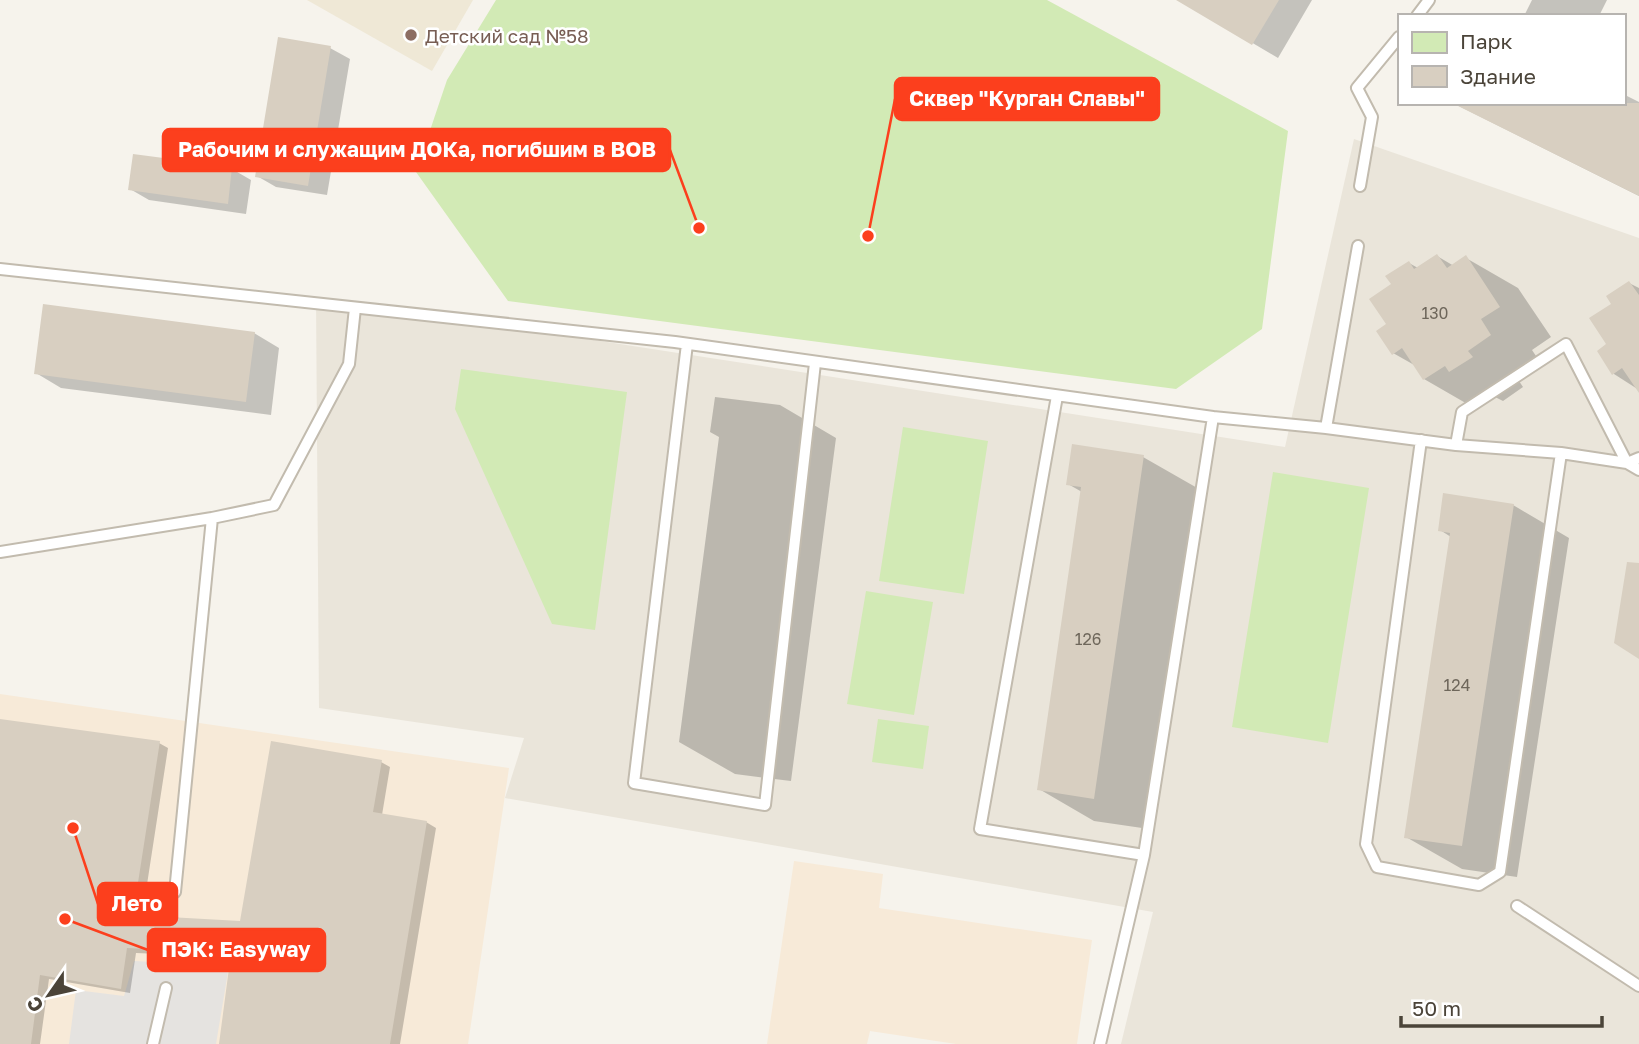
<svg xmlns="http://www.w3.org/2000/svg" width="1639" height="1044" viewBox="0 0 1639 1044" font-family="'Golos Text',sans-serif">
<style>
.residential{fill:#eae5da}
.commercial{fill:#f7ead8}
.education{fill:#efe8d6}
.green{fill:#d2eab5}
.parking{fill:#e5e3e0}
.shadow{fill:#0003}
.building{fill:#d8cfc1}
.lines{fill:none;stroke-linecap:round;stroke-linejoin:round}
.service-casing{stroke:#c2bbae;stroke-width:14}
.service{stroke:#fff;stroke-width:10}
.education-dot{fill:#8d6e63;stroke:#fff;stroke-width:2.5}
.labels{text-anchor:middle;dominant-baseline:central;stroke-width:5;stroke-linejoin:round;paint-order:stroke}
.number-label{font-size:16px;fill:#6e675b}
.education-label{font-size:19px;fill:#785e54;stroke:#fff;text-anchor:start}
.leader{fill:none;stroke:#fc3f1d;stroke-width:2.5}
.callout-dot{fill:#fc3f1d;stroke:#fff;stroke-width:2.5}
.callout{fill:#fc3f1d;stroke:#fc3f1d;stroke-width:2.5}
.callout-label{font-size:21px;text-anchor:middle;font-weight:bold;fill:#fff}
</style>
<rect width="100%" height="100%" fill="#f6f3ec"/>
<!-- residential -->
<path class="residential" d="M1354 139 1639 238V1044H1121L1153 912 505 798 524 738 319 708 316 297 1285 447Z"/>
<!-- commercial -->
<path class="commercial" d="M0 694 509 768 468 1044H0Z
M794 861 883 874 879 908 1092 940 1077 1044H956L870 1031 867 1044H767Z"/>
<!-- education -->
<path class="education" d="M307 0H473L432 71Z"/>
<!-- green -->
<path class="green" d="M496 0H1047L1288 131 1262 329 1176 389 508 301 416 172 447 80Z
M461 369 627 392 595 630 552 624 455 409Z
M903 427 988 441 964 594 879 581Z
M1273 472 1369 488 1328 743 1232 727Z
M866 591 933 602 914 715 847 704Z
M878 719 929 726 923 769 872 762Z"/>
<!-- parking -->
<path class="parking" d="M134 961 229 966 216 1044H69L76 990 124 996Z"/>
<!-- shadow -->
<path class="shadow" d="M1180 0H1312L1278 58Z
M1532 0H1607L1599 16H1524Z
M330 48 350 59 327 195 276 187 257 176Z
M1623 94 1639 102V196L1453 103H1623Z
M232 169 251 180 246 214 149 200 130 189Z
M1437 256 1454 266 1466 258 1518 288 1551 337 1532 350 1542 365 1519 381 1523 387 1503 401 1495 397 1476 409 1424 379 1416 366 1393 353 1389 325 1393 284 1409 263 1418 268Z
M1629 283 1639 288V390L1614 374 1609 345 1613 305Z
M254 333 279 348 271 415 61 388 36 373Z
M715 397 780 405 836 438 791 781 735 774 679 742 719 437 710 432Z
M1143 457 1199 489 1149 829 1094 821 1039 789 1082 492 1068 484Z
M1513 505 1569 538 1517 877 1462 869 1406 837 1451 537 1440 530Z
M0 721 159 743 168 748 142 917 241 923 381 762 390 767 382 815 426 822 436 828 400 1044H221L233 957 136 953 130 993 49 979 40 1044H0Z"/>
<!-- building -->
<path class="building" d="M1176 0H1279L1252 45Z
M278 37 331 46 308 186 255 177Z
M1452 103H1639V196Z
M133 154 232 167 228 204 128 190Z
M1437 254 1447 268 1466 255 1500 307 1481 319 1491 335 1468 351 1473 357 1449 372 1445 366 1423 380 1402 348 1392 355 1376 331 1386 324 1369 299 1391 284 1385 276 1409 261 1414 269Z
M1629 281 1639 295V393L1622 368 1612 375 1597 351 1606 344 1589 318 1611 304 1606 296Z
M43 304 255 332 246 402 34 374Z
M1072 444 1144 455 1094 799 1037 790 1081 487 1066 485Z
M1443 493 1514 504 1462 846 1404 838 1450 533 1438 531Z
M1627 562 1639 563V659L1614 643Z
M0 719 160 741 133 915 240 921 271 741 382 760 373 812 427 821 390 1044H219L231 953 127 948 121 989 40 975 31 1044H0Z"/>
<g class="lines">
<!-- service casing -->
<g class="service-casing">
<path id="service" d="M1417 16 1429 0
M1360 186 1372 117 1357 88 1399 37
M0 269 675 342 1213 417 1326 428 1456 445 1561 453 1627 463 1639 470
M687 344 634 783 765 805 815 363
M1057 396 980 829 1144 855 1213 417
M1326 428 1358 246
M1421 440 1366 844 1377 867 1479 885 1500 872 1561 453
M1456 445 1462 412 1566 344 1627 463 1639 458
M212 518 274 505 349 364 355 308
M0 552 212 518 175 892
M1517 906 1639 986
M153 1044 166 988
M1100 1044 1144 855"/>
</g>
<!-- service -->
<use href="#service" class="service"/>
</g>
<!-- markers -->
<circle class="education-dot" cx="411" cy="35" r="7"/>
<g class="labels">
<!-- number labels -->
<g class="number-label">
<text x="1435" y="313">130</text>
<text x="1088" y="639">126</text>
<text x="1457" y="685">124</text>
</g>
<!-- education labels -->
<g class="education-label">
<text x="425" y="35">Детский сад №58</text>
</g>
</g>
<!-- callouts -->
<path class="leader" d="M868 236L895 99M699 228L670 150M73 828L98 904M65 919L148 950"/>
<g class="callout-dot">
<circle cx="868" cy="236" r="7"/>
<circle cx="699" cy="228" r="7"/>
<circle cx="73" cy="828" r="7"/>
<circle cx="65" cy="919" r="7"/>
</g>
<g class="callout">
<rect x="895" y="78" width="264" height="42" rx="7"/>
<rect x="163" y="129" width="507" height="42" rx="7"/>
<rect x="98" y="883" width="79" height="42" rx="7"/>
<rect x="148" y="929" width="177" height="42" rx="7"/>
</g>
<g class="callout-label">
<text x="1027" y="106">Сквер "Курган Славы"</text>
<text x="417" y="157">Рабочим и служащим ДОКа, погибшим в ВОВ</text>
<text x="137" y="911">Лето</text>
<text x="236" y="957">ПЭК: Easyway</text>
</g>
<!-- legend -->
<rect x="1398" y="14" width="228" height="91" fill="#ffffff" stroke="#b7b4b0" stroke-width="2"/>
<rect x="1412" y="32" width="35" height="21" fill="#d2eab5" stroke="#b7b4b0" stroke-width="2"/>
<text x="1460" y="49" font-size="21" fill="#4b4439">Парк</text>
<rect x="1412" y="66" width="35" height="21" fill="#d8cfc1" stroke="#b7b4b0" stroke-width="2"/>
<text x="1460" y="84" font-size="21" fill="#4b4439">Здание</text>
<!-- north arrow -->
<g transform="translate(49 995) rotate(236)" stroke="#ffffff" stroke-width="5" paint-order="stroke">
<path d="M0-5L12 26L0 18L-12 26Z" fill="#4b4439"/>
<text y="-10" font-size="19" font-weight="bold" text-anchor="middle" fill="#4b4439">С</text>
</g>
<!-- scale -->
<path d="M1401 1016v10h201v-10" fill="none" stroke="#4b4439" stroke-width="3.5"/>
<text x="1412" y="1016" font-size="21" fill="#4b4439" stroke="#ffffff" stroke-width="5" paint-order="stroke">50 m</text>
</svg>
